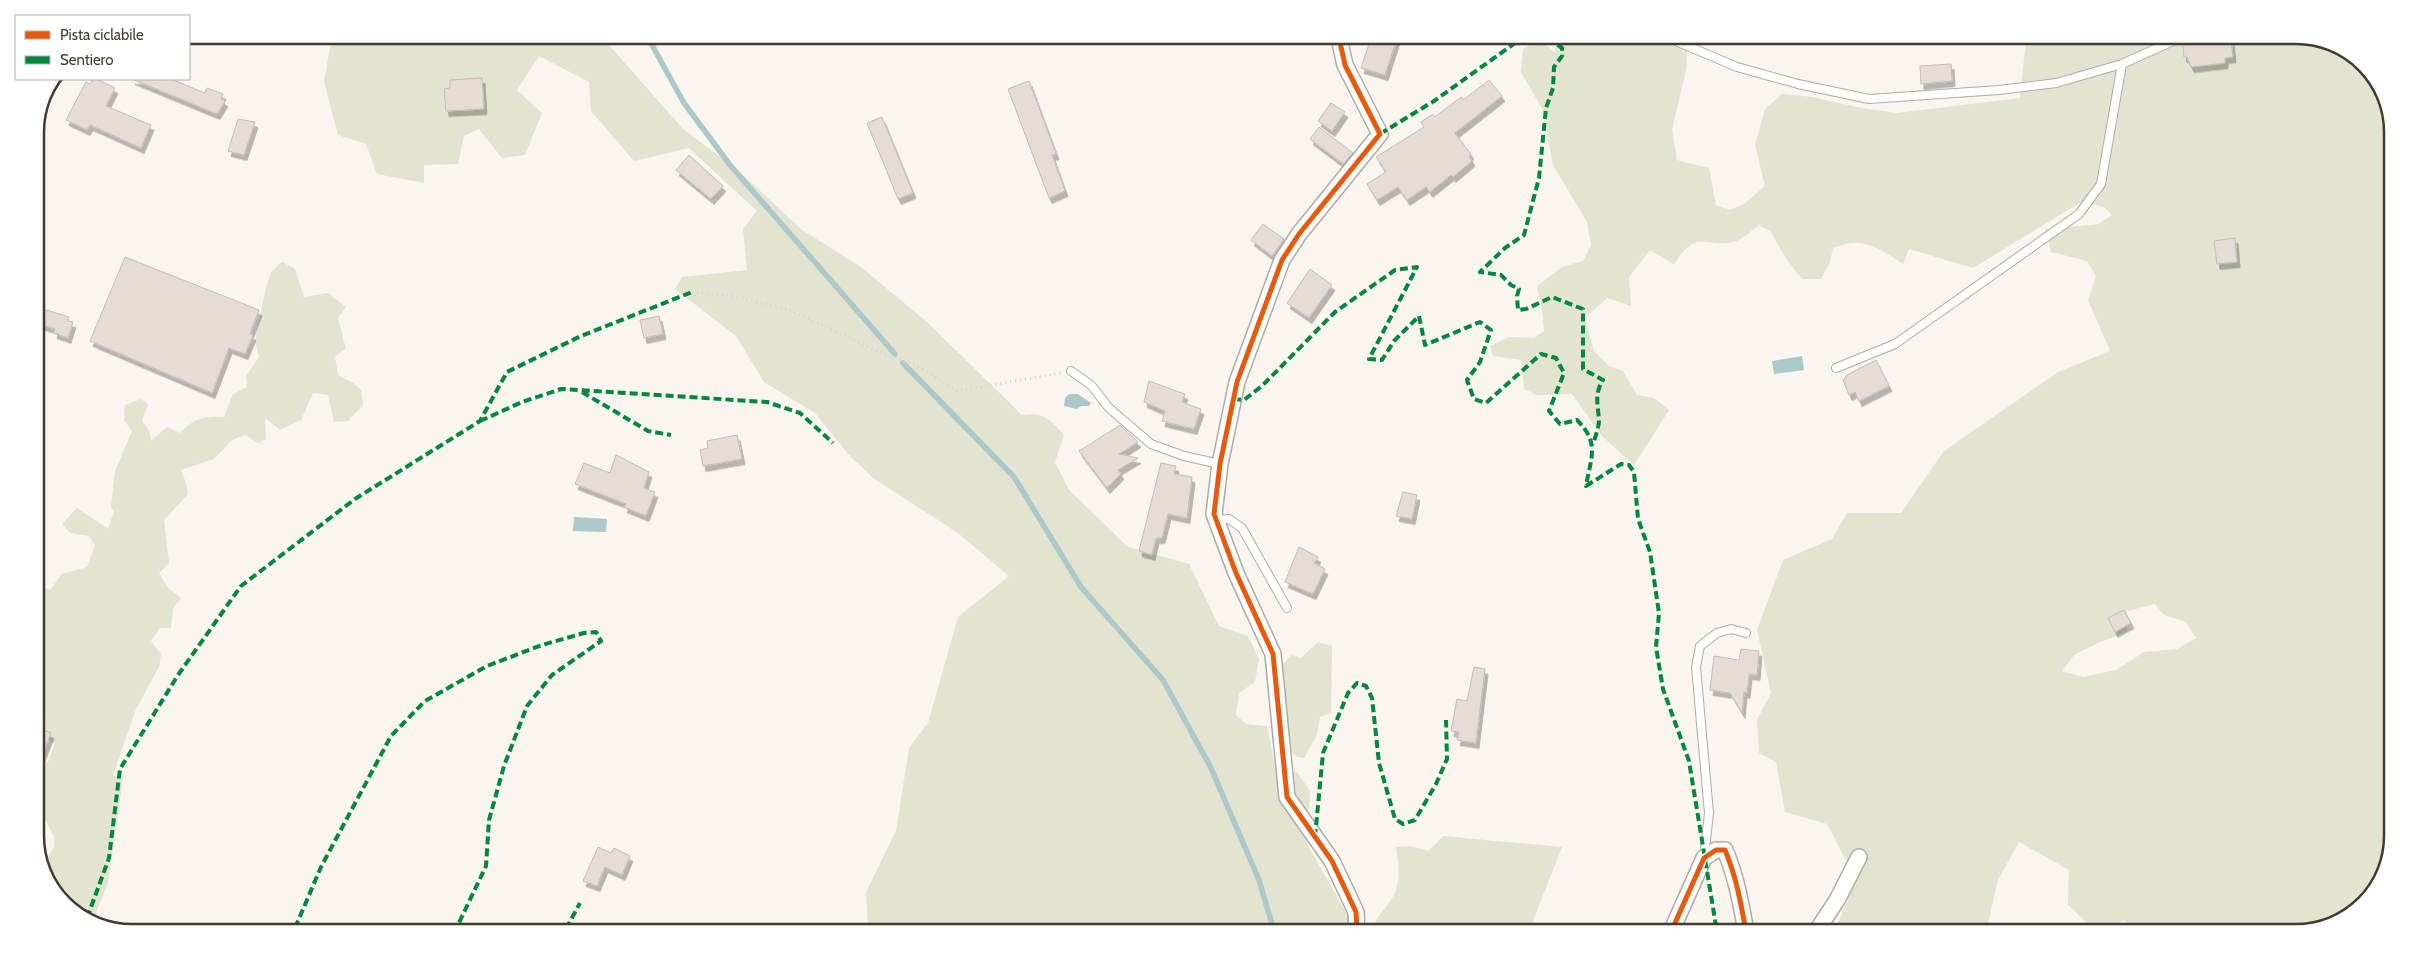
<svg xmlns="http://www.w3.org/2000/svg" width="2428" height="968" viewBox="0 0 2428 968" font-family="Cabin,sans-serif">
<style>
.green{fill:#e2e3d0;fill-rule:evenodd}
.water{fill:#acc8c8}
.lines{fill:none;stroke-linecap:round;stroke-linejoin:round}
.stream{stroke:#acc8c8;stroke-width:5.5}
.building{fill:#e5ddd5;stroke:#c4bcb6;filter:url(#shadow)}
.lane-casing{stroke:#b0aba4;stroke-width:10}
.street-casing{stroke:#b0aba4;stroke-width:18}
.path{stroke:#d6d4cf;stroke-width:3;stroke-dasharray:1 4;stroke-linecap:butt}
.lane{stroke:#fefefd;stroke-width:8}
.street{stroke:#fefefd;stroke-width:15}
.quiet{stroke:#00873e;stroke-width:4;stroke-dasharray:8 4;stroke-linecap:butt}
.cycleway-casing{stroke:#fff;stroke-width:8}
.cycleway{stroke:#e8590c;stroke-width:5}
.rim{fill:none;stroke:#423a2f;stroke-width:2.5}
</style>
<defs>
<filter id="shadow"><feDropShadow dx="3" dy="5.5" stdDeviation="0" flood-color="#0004"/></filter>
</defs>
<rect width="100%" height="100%" fill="#faf5ef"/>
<!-- green -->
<path class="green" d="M323 35 588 36 587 40 609 45 683 129 741 173 802 230 861 267 927 322 1022 415C1044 412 1050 419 1064 435L1055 462 1069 490 1128 547 1189 564 1219 626 1248 636 1259 659 1255 682 1239 693 1236 715 1246 724 1267 726 1276 772H1297L1310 791 1307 844 1352 923V931L865 930 868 927 866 892 896 831 909 748 928 723 958 617 1009 576 958 533 873 478 848 454 815 413 764 382 736 336 675 289 682 277 747 270 743 229 757 211 689 148 634 161 591 111 589 82 539 56 517 90 542 113 525 155 502 158 479 129 464 136 458 164 424 165V183L377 174 366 144 338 135 324 82 331 42Z
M1556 38 1688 39 1686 70 1672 130 1677 160 1709 168 1716 205 1730 210 1744 204 1765 186 1755 145 1765 109 1782 94 1813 97 1861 108 1897 113 2020 98 2026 40H2328L2373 73 2393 125 2388 868 2355 913 2296 933H2137L2124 920 2105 933H2098L2068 905 2069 870 2019 842 1998 880 1986 932H1827L1838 923 1850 894 1853 874 1827 824 1785 812 1776 762 1759 753 1757 720 1771 693 1757 630 1783 560 1832 539 1847 513H1901L1944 451 2058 372 2110 351 2088 300 2096 276 2087 261 2051 252 2045 229 2098 224 2112 215 2104 207 2081 202 1973 268 1909 249 1903 264C1878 248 1863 235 1833 248L1830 262 1821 279H1802L1787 260 1770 231 1759 225C1752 230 1743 239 1736 241 1702 250 1700 226 1674 264L1650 250 1629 277 1631 306 1607 298 1585 318 1594 351 1609 366 1623 371 1637 395 1654 398 1669 410 1634 465 1602 436 1572 394 1537 395 1524 389 1521 360 1493 356 1490 346 1509 337 1534 338 1544 331 1542 308 1537 286 1562 267 1583 261 1591 245 1587 222 1553 165 1546 128 1548 119 1521 72 1523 49 1540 40 1555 52ZM2155 604 2164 615 2186 622 2196 638 2177 649 2144 652 2116 670 2083 677 2062 671 2074 655 2100 642 2127 632V611Z
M282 262 295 269 304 297 328 293 346 307 338 318 346 349 335 356 338 375 353 383 361 390 363 405 348 421 334 422 328 395 313 393 301 420 280 430 265 418 266 439 258 443 245 435 232 440 214 459 181 470 186 483 188 494 164 520 169 563 159 573 168 588 181 598 173 609 171 628H160L151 641 161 654 159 667 136 709 113 775 123 779 108 883 92 922 55 895 46 871V861L54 847V836L35 801V773L48 761 55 744 46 738 45 714 35 706V648L40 636 35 627V584L50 590 62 574 87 567 95 545 89 536 70 533 62 524 77 508 108 529 114 511 111 507 115 471 132 431 124 420 125 405 141 399 148 404 142 421 149 430 151 441 167 427 180 433C195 418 203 416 224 417L233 394 247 387 246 376 259 357 255 341 265 292 271 272Z
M1318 642 1332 646 1331 713 1320 717 1317 735 1304 758 1297 757 1279 741 1282 665 1291 655 1301 658Z
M1443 836 1562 847 1529 931H1373C1374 919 1381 914 1388 904 1402 887 1399 868 1396 847L1411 846 1429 851Z"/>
<!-- water -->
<path class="water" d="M1802 356 1804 370 1774 374 1772 361Z
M1069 394H1078L1091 403 1089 406H1081L1077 409 1064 406 1065 398Z
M574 517 607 519 606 532 573 531Z"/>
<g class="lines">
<!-- stream -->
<path class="stream" d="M647 36 684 103 730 165 895 354
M903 363 1014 477 1081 587 1163 680 1211 768 1259 880 1274 931"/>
</g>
<!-- building -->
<path class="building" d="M1371 38H1397L1385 75 1361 68Z
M2182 40H2231L2233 57 2225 58V63L2191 67 2187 57H2184Z
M1951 64 1952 81 1921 84 1920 66Z
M482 78 484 109 446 111 444 89 450 88V80Z
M93 79H97L115 88 106 106 151 125 141 148 90 125 87 130 66 120 86 82 90 84Z
M132 79H171L205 93 207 88 223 94 221 99 225 101 217 114Z
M1489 80 1502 96 1455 133 1471 154 1469 156 1472 161 1453 177 1451 175 1430 192 1426 187 1407 200 1398 187 1377 200 1367 184 1386 172 1376 157 1424 127 1421 122 1433 114 1435 117 1461 97 1463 100Z
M1029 81 1056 154 1052 155 1065 191 1049 198 1008 89Z
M1331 103 1345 112 1332 131 1318 121Z
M882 117 913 193 898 199 867 123Z
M238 119 255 122 244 155 228 151Z
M1319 127 1353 153 1343 164 1310 139Z
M689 155 723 186 711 199 676 170Z
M1263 224 1284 239 1272 256 1251 240Z
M2235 238 2237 262 2217 264 2214 241Z
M125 257 259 310 250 334 253 335 245 354 229 348 212 393 90 341Z
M1310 269 1332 285 1309 318 1287 303Z
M43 309 69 317 68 321 73 322 68 338 54 333 55 329 39 324Z
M659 316 663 334 644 338 640 320Z
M1876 360 1889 386 1859 401 1855 392 1849 395 1843 380 1847 375Z
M1149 381 1185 394 1182 402 1201 409 1194 429 1162 421 1165 411 1144 402Z
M1120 425 1138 442 1119 454 1138 458 1118 470 1121 474 1107 488 1079 451Z
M737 435 742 459 703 466 700 450 708 448 707 441Z
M616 455 649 472 644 488 655 492 646 516 624 507 626 504 575 484 584 463 610 473Z
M1161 463 1176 466 1174 474 1192 477 1187 518 1168 514 1162 538H1156L1152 555 1139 551Z
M1403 492 1417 495 1412 519 1396 516Z
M1299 547 1318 557 1314 563 1325 569 1313 594 1285 582Z
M2124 610 2131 623 2115 632 2108 618Z
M1741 649 1759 651 1757 675 1749 674 1747 693 1744 692 1742 713 1730 693 1710 690 1714 656 1739 660Z
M1474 667 1485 669 1476 743 1457 740 1459 732 1451 731 1457 699 1467 701Z
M35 727 51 733 36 771H35Z
M598 847 611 853 614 848 630 856 622 875 605 867 597 886 583 881Z"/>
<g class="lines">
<!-- lane casing -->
<g class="lane-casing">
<path id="lane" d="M1671 39 1737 67 1798 84 1869 99 1999 90 2056 83 2122 64 2173 41
M1836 368 1895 344 2079 214 2101 184 2122 64
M1071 371 1091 385 1109 408 1151 444 1184 456 1220 464
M1216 520 1229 519 1242 528 1287 608
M35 817 39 819
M1704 858 1709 813 1696 667 1700 646 1717 633 1731 629 1746 633"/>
</g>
<!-- street casing -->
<g class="street-casing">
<path id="street" d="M1339 38 1345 65 1380 134 1299 234 1282 260 1237 382 1220 464 1214 514 1236 573 1273 654 1287 797 1332 861 1356 912 1357 931
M1671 932 1704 858 1716 850H1725C1736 876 1741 903 1746 932
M1816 932 1837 900 1859 857"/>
</g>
<!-- path -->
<path class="path" d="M692 292 734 296 790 310 879 352 915 365 957 391 1061 373"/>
<!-- lane -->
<use href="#lane" class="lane"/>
<!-- street -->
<use href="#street" class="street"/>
<!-- quiet -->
<path class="quiet" d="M1548 38 1562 48V56L1554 67 1553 88 1546 108 1539 178 1524 235 1505 248 1480 272 1501 275 1511 285 1519 289 1517 296 1518 310 1526 309 1552 297 1583 309V369L1603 380C1594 394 1598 405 1599 420 1599 428 1595 437 1593 444
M1380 134 1434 101 1522 38
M582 392 648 431 671 435
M1233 399 1244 400 1263 385 1335 312 1395 270 1417 267 1369 359 1382 360 1394 341 1419 316 1425 345 1480 322 1491 330 1480 362 1467 380 1474 399 1486 403 1541 354 1556 358 1564 373 1549 411 1560 424 1577 420C1600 443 1591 457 1586 486L1621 464 1629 465 1634 472 1638 519 1650 552 1659 613 1656 647 1663 689 1689 761 1717 932
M480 421 522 402 561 389 767 402 800 413 833 443
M1315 837 1323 753 1348 693 1357 683 1366 686 1372 698 1379 763 1395 819 1403 824 1415 820 1436 784 1447 759 1446 720
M87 918 109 858 120 769 178 675 241 586 355 499 480 421 507 372 581 336 692 292
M295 928 321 867 391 736 425 701 487 666 542 645 584 633 596 632 601 641 552 675 527 706 504 766 489 820 486 866 456 929
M566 929 580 903"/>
<!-- cycleway casing -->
<g class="cycleway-casing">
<path id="cycleway" d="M1339 38 1345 65 1380 134 1299 234 1282 260 1237 382 1220 464 1214 514 1236 573 1273 654 1287 797 1332 861 1356 912 1357 931
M1671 932 1704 858 1716 850H1725C1736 876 1741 903 1746 932"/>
</g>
<!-- cycleway -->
<use href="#cycleway" class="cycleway"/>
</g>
<!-- crop -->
<path d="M0 0H2428V968H0ZM132 44H2296A88 88 0 0 1 2384 132V836A88 88 0 0 1 2296 924H132A88 88 0 0 1 44 836V132A88 88 0 0 1 132 44Z" fill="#fff" fill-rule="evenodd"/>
<path class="rim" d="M132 44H2296A88 88 0 0 1 2384 132V836A88 88 0 0 1 2296 924H132A88 88 0 0 1 44 836V132A88 88 0 0 1 132 44Z"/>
<!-- legend -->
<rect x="15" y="15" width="175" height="65" fill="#ffffff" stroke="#b3b0ac"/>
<rect x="25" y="31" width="25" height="8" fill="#e8590c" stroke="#b3b0ac"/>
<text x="60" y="40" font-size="15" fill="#423a2f">Pista ciclabile</text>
<rect x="25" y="56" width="25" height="8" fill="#00873e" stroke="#b3b0ac"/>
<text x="60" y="65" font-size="15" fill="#423a2f">Sentiero</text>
</svg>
